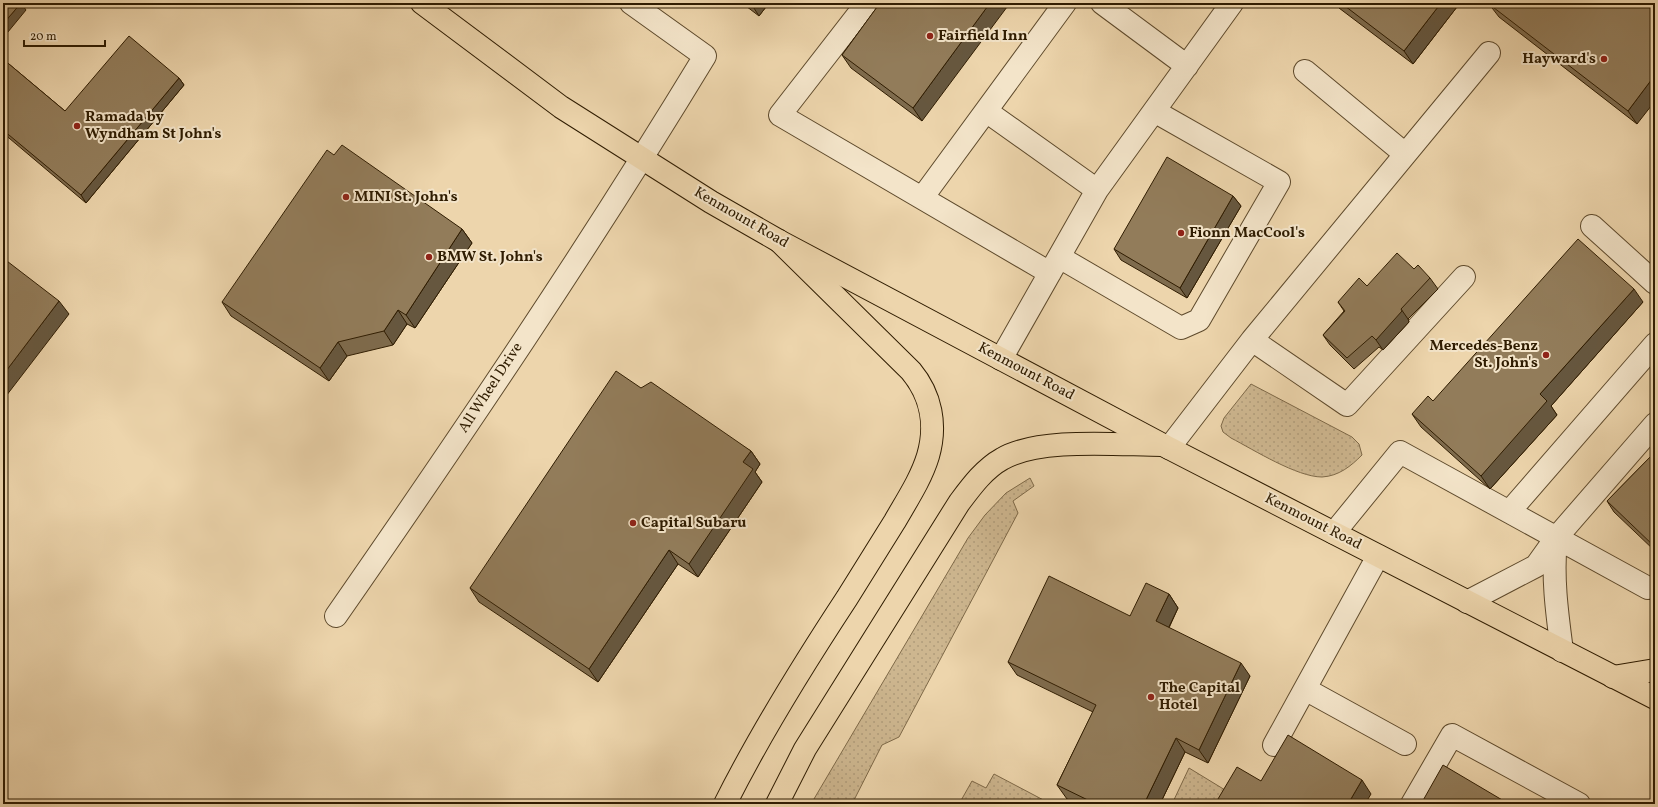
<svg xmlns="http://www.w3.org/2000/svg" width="1658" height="807" viewBox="0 0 1658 807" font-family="Vollkorn,serif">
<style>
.grass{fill:url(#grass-dots);stroke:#7e6948}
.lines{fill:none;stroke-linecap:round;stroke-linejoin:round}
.minor-casing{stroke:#5e4a2c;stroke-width:24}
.major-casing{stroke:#2f1c01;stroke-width:24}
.highway-casing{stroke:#2f1c01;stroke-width:24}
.minor{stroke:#f3e4c9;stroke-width:22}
.major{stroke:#edd5ac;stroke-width:22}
.highway{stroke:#edd5ac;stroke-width:22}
.wall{fill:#7e6b4d;stroke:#2f1c01}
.shaded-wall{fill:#66573f;stroke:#2f1c01}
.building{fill:#927c5a;stroke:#2f1c01}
.poi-dot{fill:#8f2418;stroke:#f3e4c9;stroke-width:1.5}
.labels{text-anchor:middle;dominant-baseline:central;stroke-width:4;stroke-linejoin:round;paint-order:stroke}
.poi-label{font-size:15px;font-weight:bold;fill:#2f1c01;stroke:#f3e4c9;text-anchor:start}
.street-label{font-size:15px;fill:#2f1c01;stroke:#f3e4c9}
</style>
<defs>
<pattern id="grass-dots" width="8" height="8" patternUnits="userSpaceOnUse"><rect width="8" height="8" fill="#cdb68f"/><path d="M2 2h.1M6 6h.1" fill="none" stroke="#b09c7a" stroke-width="1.8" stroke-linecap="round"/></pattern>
</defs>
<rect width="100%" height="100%" fill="#edd5ac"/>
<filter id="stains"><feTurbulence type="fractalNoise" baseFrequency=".005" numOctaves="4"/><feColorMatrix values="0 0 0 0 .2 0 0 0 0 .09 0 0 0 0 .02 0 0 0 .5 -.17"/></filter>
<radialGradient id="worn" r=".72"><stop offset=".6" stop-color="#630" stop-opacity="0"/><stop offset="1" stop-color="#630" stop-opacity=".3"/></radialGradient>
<!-- grass -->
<path class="grass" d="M1251 384 1352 437 1359 444 1362 455C1351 466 1339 476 1322 477 1297 477 1254 450 1231 438L1223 432 1221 426 1224 418Z
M1030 478 1034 486 1013 501 1018 513 899 737 882 745 852 804H811L968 538 985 515 1006 493Z
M1189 768 1230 793 1223 804H1172Z
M994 774 1051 804H1002L996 801 994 804H959L972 781 986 788Z"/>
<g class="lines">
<!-- minor casing -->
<g class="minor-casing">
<path id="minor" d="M867 3 780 115 1050 273
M1102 3 1187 66
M1305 71 1405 154
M986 111 1097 190
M922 198 1065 3
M1592 226 1655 283
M1059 257 1181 328 1199 320 1279 182 1154 111
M1252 340 1347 405 1464 277
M1001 359 1097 190 1232 3
M1169 448 1252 340 1489 53
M1509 512 1655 344
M1334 533 1400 452 1648 588
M1556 539C1552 577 1557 613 1562 651
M1467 602 1536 566 1556 538 1655 424
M336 616C464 432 589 247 705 56L631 3
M1305 689 1405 744
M1274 745 1378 556
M1412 804 1452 735 1579 804"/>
</g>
<!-- major casing -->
<g class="major-casing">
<path id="major" d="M422 3 561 107 711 202 779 241 1163 445 1655 698"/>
</g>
<!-- highway casing -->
<g class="highway-casing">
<path id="highway" d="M1613 677 1655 670
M725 804C761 732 803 665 847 598 863 572 879 547 895 521 907 500 921 479 928 456 937 425 931 395 911 371L779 241
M777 804 805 749 959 503C971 487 984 469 1002 459 1039 437 1119 445 1163 445"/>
</g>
<!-- minor -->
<use href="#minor" class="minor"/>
<!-- major -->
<use href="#major" class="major"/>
<!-- highway -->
<use href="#highway" class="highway"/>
</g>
<!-- wall -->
<path class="wall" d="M742 3H769L759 16Z
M880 3 922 121 851 68 842 55Z
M1336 3H1460L1413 64 1339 8Z
M1655 3 1637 124 1499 17 1489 4Z
M3 59 65 111 179 78 184 85 86 203 3 133Z
M1233 196 1241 206 1187 298 1121 260 1114 249Z
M462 229 472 243 415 328 407 324 393 345 347 356 329 381 231 316 222 302Z
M1414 269 1430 278 1438 289 1408 319 1409 322 1383 350 1379 347 1354 369 1330 345 1323 335 1344 311 1338 302 1367 286Z
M1643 302 1551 406 1557 415 1490 489 1421 427 1412 414Z
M641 388 751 451 760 464 755 472 762 482 698 577 678 564 598 682 479 602 470 588Z
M1655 452V551L1614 512 1607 501Z
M1169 594 1178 608 1169 628 1250 676 1208 763 1185 752 1160 804H1078L1067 799 1057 785 1093 712 1017 675 1008 662 1130 616Z"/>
<!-- shaded-wall -->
<path class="shaded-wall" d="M21 3 26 10 3 38V24Z
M754 3H769L759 16 752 5Z
M990 3H1010L922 121 913 108Z
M1441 3H1460L1413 64 1404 51Z
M1655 75V101L1637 124 1628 111Z
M179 78 184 85 86 203 81 195Z
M1233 196 1241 206 1187 298 1180 288Z
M462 229 472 243 415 328 406 315Z
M1634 289 1643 302 1551 406 1557 415 1490 489 1481 476 1540 394Z
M59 301 69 314 3 400V375Z
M1401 309 1408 319 1409 322 1383 350 1376 340Z
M398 310 407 324 393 345 384 331Z
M338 342 347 356 329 381 320 368Z
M751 451 760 464 755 472 762 482 698 577 689 564 743 462Z
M669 550 678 564 598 682 589 669Z
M1169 594 1178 608 1165 635 1156 621Z
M1241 663 1250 676 1208 763 1199 750Z
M1176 738 1185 752 1160 804H1144Z
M1362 780 1371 794 1365 804H1348Z"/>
<!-- building -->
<path class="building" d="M3 3H21L3 24Z
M749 3H754L752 5Z
M880 3H990L913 108 842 55Z
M1341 3H1441L1404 51Z
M1490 3H1655V75L1628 111 1489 4Z
M129 36 179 78 81 195 3 130V59L65 111Z
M342 145 462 229 406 315 398 310 384 331 338 342 320 368 222 302 327 150 334 155Z
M1167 157 1233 196 1180 288 1114 249Z
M1578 239 1634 289 1540 394 1547 401 1481 476 1412 414 1428 396 1433 401Z
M1397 253 1414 269 1418 265 1430 278 1401 309 1402 311 1376 340 1372 336 1347 358 1323 335 1345 311 1338 302 1359 278 1367 286Z
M3 258 59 301 3 375Z
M616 371 641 388 651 382 751 451 743 462 753 469 689 564 669 550 589 669 470 588Z
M1655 452V547L1607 501Z
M1049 576 1130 616 1146 583 1169 594 1156 621 1241 663 1199 750 1176 738 1144 804H1096L1057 785 1096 705 1008 662Z
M1288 735 1362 780 1348 804H1215L1237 767 1261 781Z
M1443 765 1509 804H1421Z"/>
<!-- markers -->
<g class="poi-dot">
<circle cx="930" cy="36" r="4"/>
<circle cx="1604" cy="59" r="4"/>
<circle cx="77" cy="126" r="4"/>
<circle cx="346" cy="197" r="4"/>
<circle cx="1181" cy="233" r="4"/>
<circle cx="429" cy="257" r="4"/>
<circle cx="1546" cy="355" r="4"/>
<circle cx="633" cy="523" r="4"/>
<circle cx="1151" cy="697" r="4"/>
</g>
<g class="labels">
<!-- poi labels -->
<g class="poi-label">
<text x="938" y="36">Fairfield Inn</text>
<text x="1596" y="59" text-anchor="end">Hayward's</text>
<text x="85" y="117">Ramada by<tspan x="85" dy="17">Wyndham St John's</tspan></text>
<text x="354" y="197">MINI St. John's</text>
<text x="1189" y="233">Fionn MacCool's</text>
<text x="437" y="257">BMW St. John's</text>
<text x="1538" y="346" text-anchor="end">Mercedes-Benz<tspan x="1538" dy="17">St. John's</tspan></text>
<text x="641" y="523">Capital Subaru</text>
<text x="1159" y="688">The Capital<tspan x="1159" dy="17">Hotel</tspan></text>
</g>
<!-- street labels -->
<g class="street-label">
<text transform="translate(741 218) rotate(30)">Kenmount Road</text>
<text transform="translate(1026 372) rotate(28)">Kenmount Road</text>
<text transform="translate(491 388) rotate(-57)">All Wheel Drive</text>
<text transform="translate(1313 522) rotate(27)">Kenmount Road</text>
</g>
</g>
<!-- margin -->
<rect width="1658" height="807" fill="none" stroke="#edd5ac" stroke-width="16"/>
<rect x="4" y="4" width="1650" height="799" fill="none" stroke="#2f1c01" stroke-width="2"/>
<rect x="8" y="8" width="1642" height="791" fill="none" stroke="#2f1c01"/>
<!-- scale -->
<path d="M24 40v6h81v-6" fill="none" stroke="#2f1c01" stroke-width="2"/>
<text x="30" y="40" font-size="12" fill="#2f1c01" stroke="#f3e4c9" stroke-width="3" paint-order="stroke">20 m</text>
<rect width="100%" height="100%" filter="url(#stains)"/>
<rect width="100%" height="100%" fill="url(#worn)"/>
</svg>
